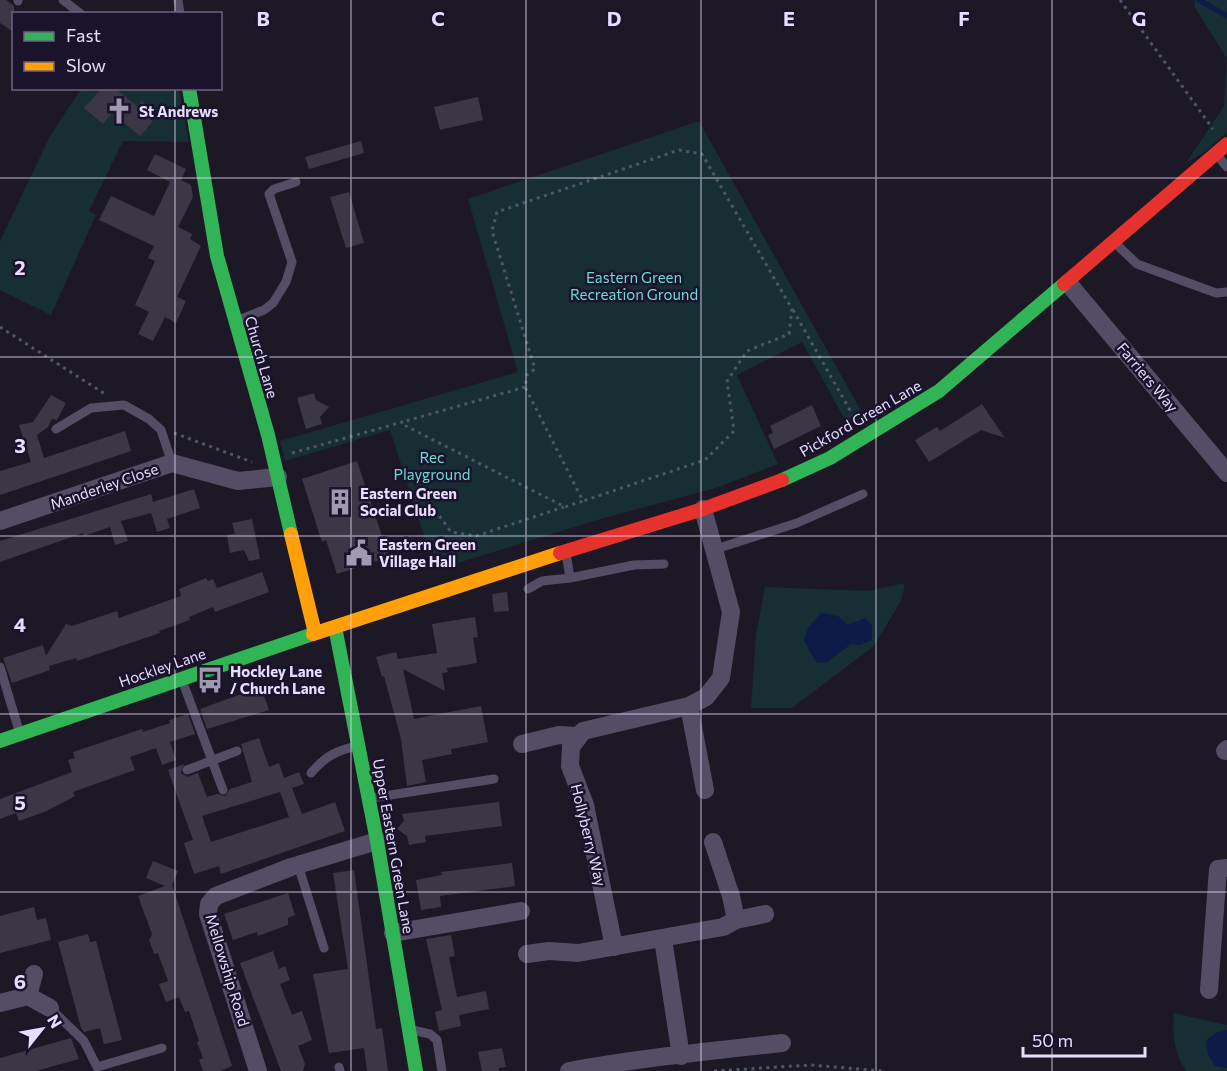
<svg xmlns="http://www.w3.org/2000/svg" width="1227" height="1071" viewBox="0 0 1227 1071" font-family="Commissioner,sans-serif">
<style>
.green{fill:#162e34}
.water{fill:#0e1a47}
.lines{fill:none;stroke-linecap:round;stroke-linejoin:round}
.stream{stroke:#0e1a47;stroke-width:5}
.building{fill:#3c3747;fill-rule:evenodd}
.path{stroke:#4d5767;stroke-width:3;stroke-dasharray:3 4.5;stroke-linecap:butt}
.lane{stroke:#534e66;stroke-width:9}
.street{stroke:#534e66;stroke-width:18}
.fast{stroke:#30b455;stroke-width:14}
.slow{stroke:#ff9f0a;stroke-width:14}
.jam{stroke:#e5322d;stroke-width:14}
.grid{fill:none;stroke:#e7defe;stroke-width:1.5;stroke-opacity:0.55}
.labels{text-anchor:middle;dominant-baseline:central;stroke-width:5;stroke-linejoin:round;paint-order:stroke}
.poi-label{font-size:15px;font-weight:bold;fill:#e7defe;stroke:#1b122c;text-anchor:start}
.park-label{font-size:15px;fill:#6aded3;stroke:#1b122c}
.street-label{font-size:15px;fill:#e7defe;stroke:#1b122c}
.grid-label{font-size:20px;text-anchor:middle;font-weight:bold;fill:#e7defe;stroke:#1b122c;stroke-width:5;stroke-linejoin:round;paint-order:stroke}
</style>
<rect width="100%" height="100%" fill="#1d1826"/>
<!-- green -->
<path class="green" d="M1195 0H1227V132L1206 151 1186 163 1224 106 1227 59 1194 6Z
M81 89H179L189 142 123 141 89 211 96 215 51 315 0 290V241L50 136Z
M699 121 865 418 849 427 802 342 737 375 778 464 716 488 604 518 435 570 390 430 285 461 280 441 518 372 468 199Z
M905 583 901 601 874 646 792 708H751L756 635 765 587 868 591Z
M1174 1013 1227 1025V1071H1186C1174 1052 1172 1035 1174 1013Z"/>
<!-- water -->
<path class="water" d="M821 613 838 616 848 625 865 618 872 625V640L860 645 851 644 826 663 816 662 804 641 808 628Z
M1227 1030V1068L1215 1066 1208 1054 1206 1041 1215 1033Z"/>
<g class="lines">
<!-- stream -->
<path class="stream" d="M1199 0 1227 16"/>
</g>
<!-- building -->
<path class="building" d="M0 0H6L14 6V32L0 23Z
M102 88H115L138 107 142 101 152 109 146 116 153 121 140 136 112 113 103 124 84 108Z
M478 97 483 120 440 130 434 107Z
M361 141 364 153 309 169 305 157Z
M155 154 186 169 181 180 191 185 193 197 178 227 192 234 190 239 201 246 177 297 186 301 176 323 165 317 153 341 138 334 149 312 135 305 155 261 148 258 154 246 99 220 111 196 154 216 170 182 147 170Z
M349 192 364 243 346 248 330 197Z
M314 393 316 400 329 407 320 417 322 424 306 429 297 398Z
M51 395 66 403 57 420 52 419 48 427 37 435 44 458 125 431 131 451 0 495V471L31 462 19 425 33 422Z
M982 404 1005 438 981 430 929 462 915 440 937 427 940 431Z
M812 405 821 426 774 449 768 435 773 433 770 426Z
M357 461 389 557 337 574 326 540 322 542 302 479Z
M194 489 200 508 167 519 170 528 157 532 151 513 121 521 128 541 115 545 110 527 84 536 83 533 0 562V541L151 494 153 502Z
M252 519 260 559 249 561 244 550 230 553 227 535 235 534 232 523Z
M262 572 269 592 215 612 213 607 189 617 190 620 159 631 160 633 77 661 76 658 49 666 50 670 12 683 3 658 43 645 46 656 66 624 72 626 117 611 119 618 181 596 179 589 206 578 208 581 213 579 217 588Z
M507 592 509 611 494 612 492 594Z
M475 617 478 637 473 638 477 663 447 668 448 672 442 673 445 691 403 669 414 719 481 706 488 742 451 749 452 754 422 760 426 782 407 786 401 739 384 676 382 677 376 657 396 652 398 659 437 653 432 624Z
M261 687 269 710 207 729 200 709Z
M188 714 195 734 170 742 176 760 162 765 156 748 130 757 135 770 73 792 75 796 47 811 19 821 16 813 0 819V799L72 772 68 760 75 758 73 752 142 729 143 732 170 723 169 720Z
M259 738 269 767 279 763 284 778 299 772 304 784 292 788 302 814 335 802 345 831 221 874 219 866 194 874 184 843 193 840 168 770 184 764 181 773 187 777 198 773 207 797 217 794 225 796 230 789 252 782 241 744ZM280 792 289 817 211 842 202 816Z
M499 802 502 826 425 836 426 842 409 845 407 836 397 829 404 821 402 814Z
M153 861 178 871 172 885 232 1066 220 1071H203L199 1060 203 1058 197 1042 199 1041 189 1011 185 1012 179 997 166 1002 159 984 168 981 158 953 154 954 149 940 152 934 138 896 165 886 146 878Z
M512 863 515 886 440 896 441 907 421 910 416 880 442 875 441 872Z
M354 870 376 1029 382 1028 388 1071H367L364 1048 329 1053 313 974 348 969 333 873Z
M288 893 295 915 288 918V925L258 936 257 932 233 940 224 914Z
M34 907 37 920 46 918 51 940 0 953V916Z
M88 934 90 942 96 941 122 1040 104 1044 100 1028 84 1032 81 1028 58 942Z
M451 935 455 956 449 957 457 997 486 991 489 1009 459 1015 461 1026 439 1031 435 1012 442 1010 426 939Z
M273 951 279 969 285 966 290 980 280 984 292 1015 302 1011 312 1040 298 1046 305 1064 303 1071H281L240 963Z
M71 1038 79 1059 36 1071H0V1058Z
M502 1048 506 1067 499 1068V1071H482L478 1052Z"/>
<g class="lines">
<!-- path -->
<path class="path" d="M1120 0 1213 129
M793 310 855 419
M0 327 105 394
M525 387 406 421V426L565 507 583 501 525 387 527 375 535 369 492 231 497 212 679 150 702 154 792 309 789 334 747 351 727 381 734 431 705 460 583 501
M174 433 252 462
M292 453 406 421
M435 510 451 532 476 536 564 507
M714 1071 811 1065 883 1071"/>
<!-- lane -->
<path class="lane" d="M63 0 81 14
M178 0 180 14
M18 1V0
M1216 154 1227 167
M1115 243 1137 264 1216 293 1227 292
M236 321 264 310 273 303 286 282 292 262 269 194 274 189 296 182
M56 429 91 408 124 405 149 419 161 430 172 463
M716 549 797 523 863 494
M566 553 570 578 634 565 664 564
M528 589 542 581 570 578
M0 667 20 734
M182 680 223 790
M187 770 237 751
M311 773C325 757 336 750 358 746
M371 798 494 779
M298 865 324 948
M50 1008 84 1041 97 1067 162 1048
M412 1030 430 1034 437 1040 442 1071
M339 1067 340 1071"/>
<!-- street -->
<path class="street" d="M1068 283 1227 473
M0 521 172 463 238 481 278 477
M689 706 705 790
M522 744 559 735 577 736
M1225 751 1227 749
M713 842 731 896 736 920
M393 933 521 911
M663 939 681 1056
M614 947 585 805 570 766 571 747 583 731 689 706 706 697 721 678 731 612 703 509
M527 954 549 951 578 953 723 927 736 920 765 914
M34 974 28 996 50 1008
M1209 990 1218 869 1227 868
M0 1003 28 996
M258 1071 208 914 209 904 216 896 291 867 377 841
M569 1071C639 1058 711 1051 782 1043"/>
<!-- fast -->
<path class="fast" d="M189 88 217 256 268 435 291 534
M782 480 830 458 939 391 1064 284
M335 627 377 841 416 1071
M0 741 313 634"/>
<!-- slow -->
<path class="slow" d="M291 534 315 633
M313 634 560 553"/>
<!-- jam -->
<path class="jam" d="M1064 284 1227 144
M560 553 703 509 782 480"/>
</g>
<!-- grid -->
<path class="grid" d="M175 0V14M351 0V1071M526 0V1071M701 0V1071M876 0V1071M1052 0V1071M175 88V1071M0 178H1227M0 357H1227M0 536H1227M0 714H1227M0 892H1227"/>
<!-- icons -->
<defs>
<g id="church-bare" transform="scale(2.07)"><path d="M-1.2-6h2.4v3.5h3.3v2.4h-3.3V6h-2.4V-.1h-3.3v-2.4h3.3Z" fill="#a099b2" stroke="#1b122c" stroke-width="2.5" paint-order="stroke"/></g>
<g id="building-bare" transform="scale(2.07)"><path d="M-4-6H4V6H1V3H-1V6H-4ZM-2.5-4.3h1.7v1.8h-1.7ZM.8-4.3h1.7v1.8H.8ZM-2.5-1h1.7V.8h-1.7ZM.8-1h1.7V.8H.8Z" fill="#a099b2" stroke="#1b122c" stroke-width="2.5" paint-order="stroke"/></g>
<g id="civic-bare" transform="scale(2.07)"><path d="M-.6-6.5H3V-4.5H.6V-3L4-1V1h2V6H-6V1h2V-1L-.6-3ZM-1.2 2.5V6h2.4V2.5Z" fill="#a099b2" stroke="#1b122c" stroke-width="2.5" paint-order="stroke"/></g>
<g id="bus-bare" transform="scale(2.07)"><path d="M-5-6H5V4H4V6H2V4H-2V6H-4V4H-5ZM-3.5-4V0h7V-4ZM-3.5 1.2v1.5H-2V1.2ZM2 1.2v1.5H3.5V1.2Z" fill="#a099b2" stroke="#1b122c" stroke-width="2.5" paint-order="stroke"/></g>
</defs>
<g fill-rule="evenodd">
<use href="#church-bare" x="119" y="111"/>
<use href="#building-bare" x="340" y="502"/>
<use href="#civic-bare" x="359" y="553"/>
<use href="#bus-bare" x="210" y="680"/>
</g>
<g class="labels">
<!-- poi labels -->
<g class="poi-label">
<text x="139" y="111">St Andrews</text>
<text x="360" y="493">Eastern Green<tspan x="360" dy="17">Social Club</tspan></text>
<text x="379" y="544">Eastern Green<tspan x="379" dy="17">Village Hall</tspan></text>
<text x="230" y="671">Hockley Lane<tspan x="230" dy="17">/ Church Lane</tspan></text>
</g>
<!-- park labels -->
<g class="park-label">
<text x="634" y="277">Eastern Green<tspan x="634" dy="17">Recreation Ground</tspan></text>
<text x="432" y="457">Rec<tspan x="432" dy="17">Playground</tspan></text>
</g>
<!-- street labels -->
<g class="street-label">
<text transform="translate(262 357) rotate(74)">Church Lane</text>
<text transform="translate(1148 377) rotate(50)">Farriers Way</text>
<text transform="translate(860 418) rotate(-30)">Pickford Green Lane</text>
<text transform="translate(104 486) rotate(-19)">Manderley Close</text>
<text transform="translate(162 667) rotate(-19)">Hockley Lane</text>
<text transform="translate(589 835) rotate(76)">Hollyberry Way</text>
<text transform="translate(394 846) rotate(80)">Upper Eastern Green Lane</text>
<text transform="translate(228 970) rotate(73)">Mellowship Road</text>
</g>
</g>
<g class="grid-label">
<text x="263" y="26">B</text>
<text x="438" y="26">C</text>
<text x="614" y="26">D</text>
<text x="789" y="26">E</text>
<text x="964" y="26">F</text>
<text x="1139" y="26">G</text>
<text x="20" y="275">2</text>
<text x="20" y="453">3</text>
<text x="20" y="632">4</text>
<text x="20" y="810">5</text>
<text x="20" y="989">6</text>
</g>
<!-- legend -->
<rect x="12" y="12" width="210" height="78" fill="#1b122c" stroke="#6d6480" stroke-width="1.5"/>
<rect x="24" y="32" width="30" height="9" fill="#30b455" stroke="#6d6480" stroke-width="1.5"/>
<text x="66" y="42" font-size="18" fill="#e7defe">Fast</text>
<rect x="24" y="62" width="30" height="9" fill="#ff9f0a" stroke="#6d6480" stroke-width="1.5"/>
<text x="66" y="72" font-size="18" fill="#e7defe">Slow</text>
<!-- north arrow -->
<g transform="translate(42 1029) rotate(59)" stroke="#1b122c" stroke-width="4.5" paint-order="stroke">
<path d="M0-4.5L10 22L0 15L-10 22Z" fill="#e7defe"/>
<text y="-9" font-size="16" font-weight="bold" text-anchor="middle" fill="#e7defe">N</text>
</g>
<!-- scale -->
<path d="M1023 1047v9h122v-9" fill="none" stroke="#e7defe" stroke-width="3"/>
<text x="1032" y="1047" font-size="18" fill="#e7defe" stroke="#1b122c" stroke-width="4.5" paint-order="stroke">50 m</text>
</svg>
